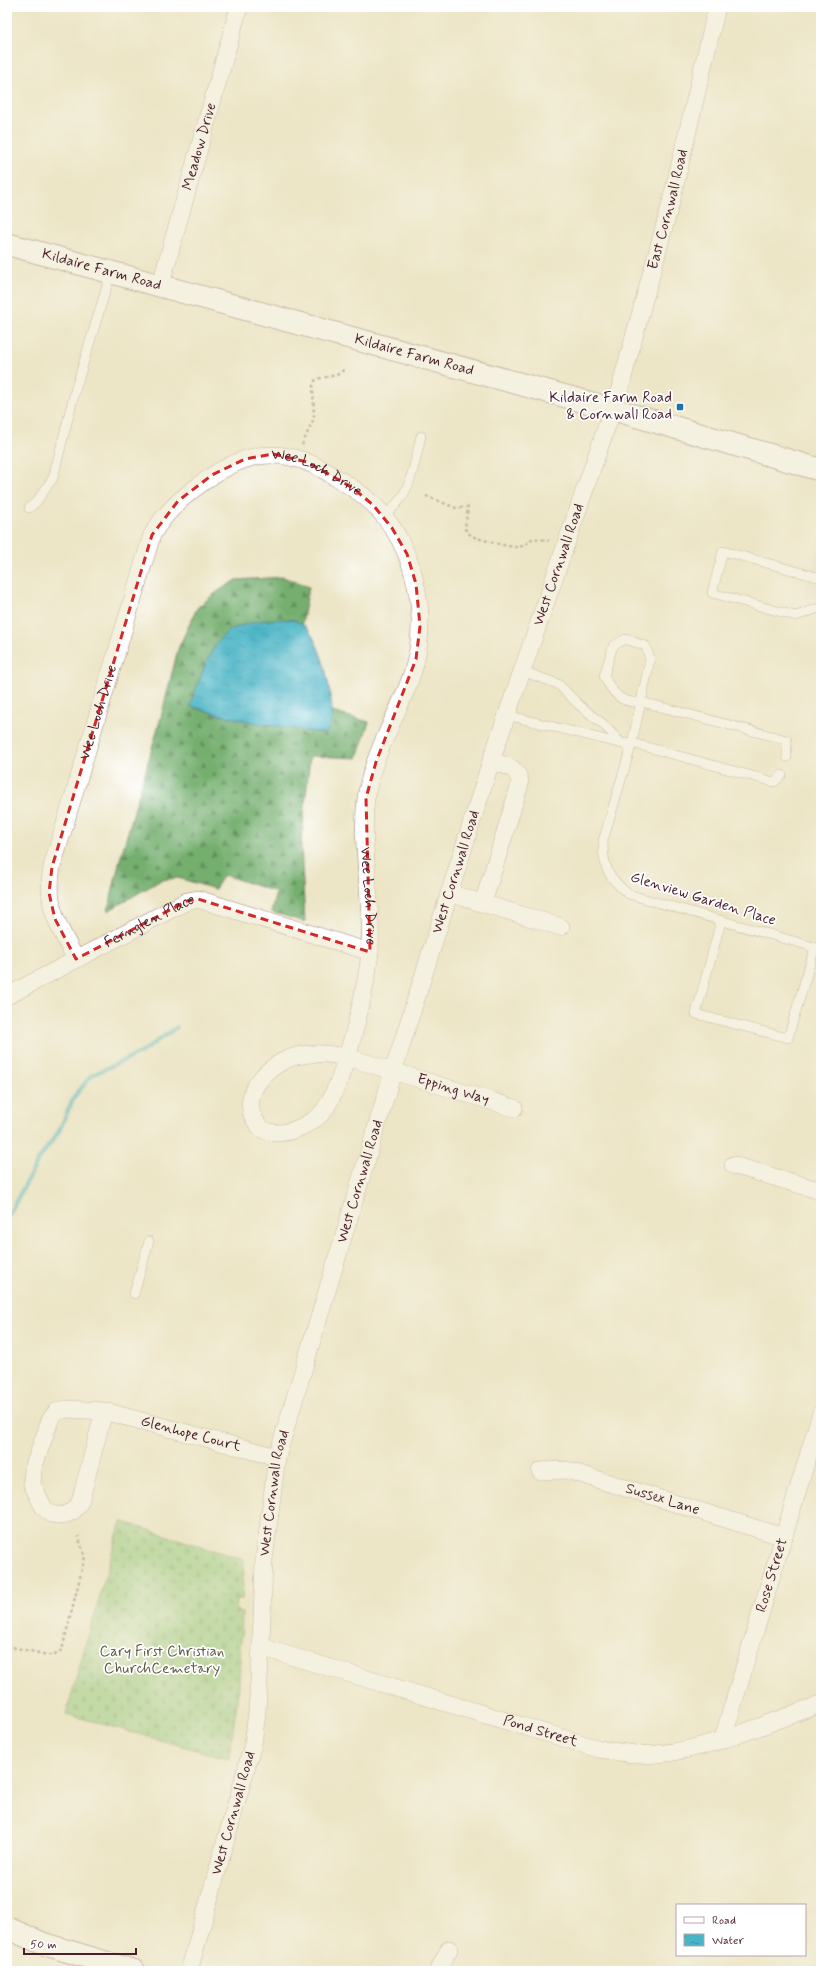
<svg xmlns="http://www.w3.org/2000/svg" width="828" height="1978" viewBox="0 0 828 1978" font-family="Mynerve,sans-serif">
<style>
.built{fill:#e3d6b7}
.forest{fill:url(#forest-firs);stroke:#5f674c}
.cemetery{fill:url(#cemetery-stones);stroke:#6e7555}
.water{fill:url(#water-ripples);stroke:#496a78}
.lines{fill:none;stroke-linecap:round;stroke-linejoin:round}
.stream{stroke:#48b4c5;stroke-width:4.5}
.lane-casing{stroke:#9b8278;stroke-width:10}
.street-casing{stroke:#9b8278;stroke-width:18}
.secondary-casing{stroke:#9b8278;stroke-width:24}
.path{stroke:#9b8278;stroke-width:2.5;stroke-dasharray:3 3;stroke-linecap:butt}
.lane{stroke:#fff;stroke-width:9}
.street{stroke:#fff;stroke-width:17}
.secondary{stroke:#fff;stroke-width:22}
.marked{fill:none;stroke:#d62828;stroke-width:3;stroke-dasharray:8 5;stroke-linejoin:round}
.poi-dot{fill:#1f6fb2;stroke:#fff;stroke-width:1.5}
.labels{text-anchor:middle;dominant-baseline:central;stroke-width:3.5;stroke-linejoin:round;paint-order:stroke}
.street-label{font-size:15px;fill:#4a1f2b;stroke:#fff}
.poi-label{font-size:15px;fill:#4a1f2b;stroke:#fff;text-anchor:end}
.park-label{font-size:15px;fill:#635b48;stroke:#fff}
</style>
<defs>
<pattern id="forest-firs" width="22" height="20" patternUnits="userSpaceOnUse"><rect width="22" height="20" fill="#74af6e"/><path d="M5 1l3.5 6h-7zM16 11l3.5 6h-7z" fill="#618e5b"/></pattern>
<pattern id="cemetery-stones" width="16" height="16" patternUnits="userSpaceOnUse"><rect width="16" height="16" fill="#91cb7f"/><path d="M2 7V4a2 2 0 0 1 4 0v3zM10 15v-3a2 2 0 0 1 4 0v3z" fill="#7fae6e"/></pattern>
<pattern id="water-ripples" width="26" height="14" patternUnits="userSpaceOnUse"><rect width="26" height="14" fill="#48b4c5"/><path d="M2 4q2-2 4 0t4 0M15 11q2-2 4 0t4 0" fill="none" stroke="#3e92a0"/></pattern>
</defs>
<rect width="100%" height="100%" fill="#fff"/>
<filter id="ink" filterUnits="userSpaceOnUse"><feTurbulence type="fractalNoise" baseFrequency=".025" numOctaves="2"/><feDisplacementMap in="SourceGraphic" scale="8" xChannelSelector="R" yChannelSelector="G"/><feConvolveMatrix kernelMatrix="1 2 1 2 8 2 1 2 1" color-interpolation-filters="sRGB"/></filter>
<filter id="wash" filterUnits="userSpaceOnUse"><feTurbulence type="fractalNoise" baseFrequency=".012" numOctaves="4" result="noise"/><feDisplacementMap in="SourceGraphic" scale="16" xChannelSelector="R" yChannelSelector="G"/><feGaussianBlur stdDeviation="0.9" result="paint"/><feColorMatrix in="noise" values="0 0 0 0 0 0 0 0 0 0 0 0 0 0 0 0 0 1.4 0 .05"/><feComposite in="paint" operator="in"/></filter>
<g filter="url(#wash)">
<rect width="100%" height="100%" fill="#ece5c6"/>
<!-- built -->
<path class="built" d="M821 535V601L804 597Z"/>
<!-- forest -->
<path class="forest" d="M283 577 309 587 302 624 292 620 190 706C237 723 281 723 330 725L332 712 369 722 357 758 310 756 301 845 305 922 271 912 276 892 224 875 215 889 178 878 161 880 108 911 119 863 161 717 178 649 197 608 217 592 236 580Z"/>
<!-- cemetery -->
<path class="cemetery" d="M121 1521 244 1560 242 1599H237L236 1611 242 1612 239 1686 229 1759 66 1714Z"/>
<!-- water -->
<path class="water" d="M265 620C277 620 291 617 301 623 321 636 331 689 332 711 332 719 330 727 326 734 281 727 234 721 190 706 198 685 208 649 225 634 235 625 252 623 265 620Z"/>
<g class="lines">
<!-- stream -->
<path class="stream" d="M7 1218 39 1159 59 1131 74 1097 92 1075 140 1053 177 1027"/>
</g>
</g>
<g filter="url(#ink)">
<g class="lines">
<!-- lane casing -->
<g class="lane-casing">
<path id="lane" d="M29 508 37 501 53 478 75 391 111 273
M383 516C412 496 413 468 421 436
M819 608 796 616 712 593 723 551 821 578
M522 671 558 684 579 705 603 724 622 744
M507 715 622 744 632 743 603 841C603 868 608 877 628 894L821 949
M782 775 774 782 632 743 650 660 646 646 625 639 613 646 604 676C613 694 621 704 642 702L787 740V757
M721 921 696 1014 788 1038 815 947
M134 1294 149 1241"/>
</g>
<!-- street casing -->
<g class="street-casing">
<g id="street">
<path id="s1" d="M160 287 239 7"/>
<path d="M449 893 561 927"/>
<path d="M483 903 520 784C519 766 505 766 491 761"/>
<path id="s2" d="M76 959C58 927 45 904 52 867L152 535C164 514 179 500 198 486 241 453 278 443 327 472 343 482 360 491 373 504 417 548 431 619 411 677 397 717 372 755 366 798 360 848 373 899 370 950 368 984 343 1092 320 1115 315 1120 307 1124 301 1127 289 1133 269 1137 259 1126 234 1097 268 1063 297 1056 315 1052 329 1054 347 1057L514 1108"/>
<path id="s3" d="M7 996 187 901 198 899 370 952"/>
<path d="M733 1165 821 1191"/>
<path id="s4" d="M104 1411 80 1502 73 1511 62 1516 51 1514 44 1508 32 1484 33 1469 50 1420 56 1412 66 1409 104 1411 277 1457"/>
<path id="s5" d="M540 1471 567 1470 784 1537"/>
<path id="s6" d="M261 1647 599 1749C618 1752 638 1756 657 1754 708 1750 772 1721 821 1704"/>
<path id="s7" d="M723 1738 821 1413"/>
<path id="s8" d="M189 1971 253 1744 257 1712 261 1647 264 1560 277 1457 393 1072 491 761 620 388 671 202 717 7"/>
<path d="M438 1971 449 1949"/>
</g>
</g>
<!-- secondary casing -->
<g class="secondary-casing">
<g id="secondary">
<path id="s9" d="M7 244 612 409 821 470"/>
<path d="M7 1928 44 1944 134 1971"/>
</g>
</g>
<!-- path -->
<path class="path" d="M302 445 314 418 313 385 316 379 337 375 346 368
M426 496 456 508 468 507 465 529C467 531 469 534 472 536 478 539 511 548 518 547 534 544 524 534 549 541
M7 1646 48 1655H55L62 1650 85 1557 78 1536"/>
<!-- lane -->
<use href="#lane" class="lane"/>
<!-- street -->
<use href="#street" class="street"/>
<!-- secondary -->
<use href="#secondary" class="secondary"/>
</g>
</g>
<!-- marked area -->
<path d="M0 0H828V1978H0ZM273 454 307 462 353 488 373 505 392 528 407 554 416 584 420 626 416 659 376 762 366 798 370 952 198 899 187 901 76 959 55 919 49 893 52 867 152 535 178 501 212 475 245 459Z" fill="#ece5c6" fill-opacity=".55" fill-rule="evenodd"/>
<path class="marked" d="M273 454 307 462 353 488 373 505 392 528 407 554 416 584 420 626 416 659 376 762 366 798 370 952 198 899 187 901 76 959 55 919 49 893 52 867 152 535 178 501 212 475 245 459Z"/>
<!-- markers -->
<rect class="poi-dot" x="676" y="403" width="8" height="8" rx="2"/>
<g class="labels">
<!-- street labels -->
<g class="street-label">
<text stroke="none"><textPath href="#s1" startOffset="146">Meadow Drive</textPath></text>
<text stroke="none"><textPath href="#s8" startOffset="1832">East Cornwall Road</textPath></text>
<text stroke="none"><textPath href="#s9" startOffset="98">Kildaire Farm Road</textPath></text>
<text stroke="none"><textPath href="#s9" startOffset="422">Kildaire Farm Road</textPath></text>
<text stroke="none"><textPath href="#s2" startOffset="642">Wee Loch Drive</textPath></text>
<text stroke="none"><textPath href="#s8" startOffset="1460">West Cornwall Road</textPath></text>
<text stroke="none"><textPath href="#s2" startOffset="259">Wee Loch Drive</textPath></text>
<text stroke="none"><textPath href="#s8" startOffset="1136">West Cornwall Road</textPath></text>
<text stroke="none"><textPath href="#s2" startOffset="1122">Wee Loch Drive</textPath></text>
<text transform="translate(703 899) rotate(17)">Glenview Garden Place</text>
<text stroke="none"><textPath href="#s3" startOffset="161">Fernglen Place</textPath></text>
<text stroke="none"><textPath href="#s2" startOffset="1674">Epping Way</textPath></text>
<text stroke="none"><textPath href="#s8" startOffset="812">West Cornwall Road</textPath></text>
<text stroke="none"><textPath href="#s4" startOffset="380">Glenhope Court</textPath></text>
<text stroke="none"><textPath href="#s8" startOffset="488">West Cornwall Road</textPath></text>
<text stroke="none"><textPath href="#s5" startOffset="127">Sussex Lane</textPath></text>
<text stroke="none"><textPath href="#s7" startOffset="170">Rose Street</textPath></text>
<text stroke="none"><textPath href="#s6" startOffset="292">Pond Street</textPath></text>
<text stroke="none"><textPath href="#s8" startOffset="164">West Cornwall Road</textPath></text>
</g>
<!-- poi labels -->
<g class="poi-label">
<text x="672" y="398">Kildaire Farm Road<tspan x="672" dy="17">&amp; Cornwall Road</tspan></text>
</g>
<!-- park labels -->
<g class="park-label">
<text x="162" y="1652">Cary First Christian<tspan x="162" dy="17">ChurchCemetary</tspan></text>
</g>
</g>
<!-- margin -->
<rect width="828" height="1978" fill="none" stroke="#fff" stroke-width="24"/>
<!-- legend -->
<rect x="676" y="1904" width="130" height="52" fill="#ffffff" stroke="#b7a5aa"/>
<rect x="684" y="1917" width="20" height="6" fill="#ffffff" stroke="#b7a5aa"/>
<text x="712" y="1924" font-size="12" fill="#4a1f2b">Road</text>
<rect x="684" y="1934" width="20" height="12" fill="url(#water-ripples)" stroke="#b7a5aa"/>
<text x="712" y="1944" font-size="12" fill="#4a1f2b">Water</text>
<!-- scale -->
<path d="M24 1948v6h112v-6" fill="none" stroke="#4a1f2b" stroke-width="2"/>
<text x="30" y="1948" font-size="12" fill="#4a1f2b" stroke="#ffffff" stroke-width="3" paint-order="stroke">50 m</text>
</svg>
